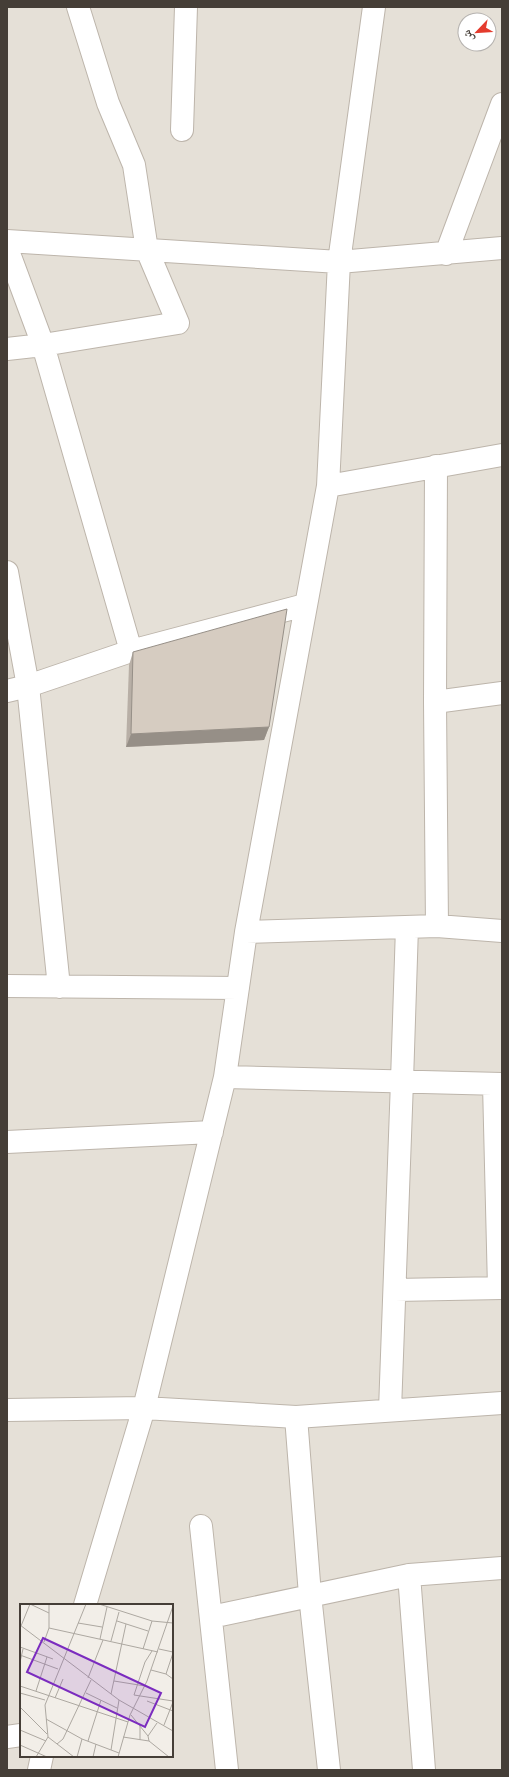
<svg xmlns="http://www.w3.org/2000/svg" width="509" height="1777" viewBox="0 0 509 1777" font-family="Lato,'Noto Naskh Arabic',sans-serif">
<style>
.residential{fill:#e5e0d7;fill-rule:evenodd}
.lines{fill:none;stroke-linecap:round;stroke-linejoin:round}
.minor-casing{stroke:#bdb5ab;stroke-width:24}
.minor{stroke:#fff;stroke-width:22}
.wall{fill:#b8afa6}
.shaded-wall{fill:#968f87}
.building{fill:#d6ccc1;stroke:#968f87}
.inset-road{fill:none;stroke:#ada8a1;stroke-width:1}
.view{fill:#7b2cbf;fill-opacity:0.15;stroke:#7b2cbf;stroke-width:2}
.inset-edge{fill:none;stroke:#453e37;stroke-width:2}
</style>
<rect width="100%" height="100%" fill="#f2eee8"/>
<!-- residential -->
<path class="residential" d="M7 7H502V1770H7ZM465 20H489V44H465ZM21 1605H172V1756H21Z"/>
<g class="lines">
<!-- minor casing -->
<g class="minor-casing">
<path id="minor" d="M182 130 186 7
M7 241 339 262 502 248
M7 248 43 345 131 651
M446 254 502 104
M7 349 43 345 178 323 147 250 134 165 108 103 78 7
M436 466 435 702 437 926
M328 486 502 455
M7 572 28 686 59 987
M7 691 28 686 131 651 305 605
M435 702 502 693
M246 932 437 926 502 931
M7 986 238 988
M225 1077 502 1084
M494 1084 499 1288
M7 1142 212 1132
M395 1290 502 1288
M7 1410 144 1408 296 1417 502 1403
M390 1410 402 1081 407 927
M296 1417 310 1595 329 1770
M201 1526 227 1770
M409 1575 424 1770
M85 1605 144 1408 225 1077 246 932 328 486 339 262 374 7
M211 1617 409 1575 502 1568
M7 1737 21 1735
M39 1770 42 1756"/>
</g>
<!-- minor -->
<use href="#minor" class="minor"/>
</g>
<!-- wall -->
<path class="wall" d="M133 652 269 727 264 740 126 747 129 665Z"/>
<!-- shaded-wall -->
<path class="shaded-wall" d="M269 727 264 740 126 747 131 734Z"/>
<!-- building -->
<path class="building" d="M287 609 269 727 131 734 133 652Z"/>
<!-- overview -->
<g transform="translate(20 1604)">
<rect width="153" height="153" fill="#f2eee8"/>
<path class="inset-road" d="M10 0 29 9M79 0 132 17 153 19M97 17 128 27M58 19 82 23M0 21 99 96 153 127M1 22 10 0M29 24 138 48M80 35 87 3M91 37 99 8M24 38 29 24V0M0 43 33 55M123 45 132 17M139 45 153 48M132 47 125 58 114 91 153 97M0 51 38 65M0 58 3 45M131 66 146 70 153 75M146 70 153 49M68 74 83 36M94 77 125 82M0 82 108 118M16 87 27 53M0 89 25 96M66 89 97 104M91 90 106 20M35 94 43 75M127 97 153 107M0 103 27 130M111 111 128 132M26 115 62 135 99 149M144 121 153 98M0 126 26 137M103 133 129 137 149 153M120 136V121M68 137 81 96M129 137 128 132 137 119M37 140 43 135 71 76M0 141 27 153M91 146 99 96M16 153 28 133M54 153 28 133 25 101 66 0M57 153 62 135M73 153 76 140M98 153 110 111 127 77 153 2"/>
<path class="view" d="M23 34 141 89 125 123 7 68Z"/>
<rect width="153" height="153" class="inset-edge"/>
</g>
<!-- border -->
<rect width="509" height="1777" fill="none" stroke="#453e37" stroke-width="16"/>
<!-- north arrow -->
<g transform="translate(477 32) rotate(245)"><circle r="19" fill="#ffffff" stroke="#b5b2af"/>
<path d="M0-3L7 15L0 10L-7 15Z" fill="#e43b2d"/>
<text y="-6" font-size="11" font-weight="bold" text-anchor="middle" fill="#453e37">ش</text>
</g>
</svg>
